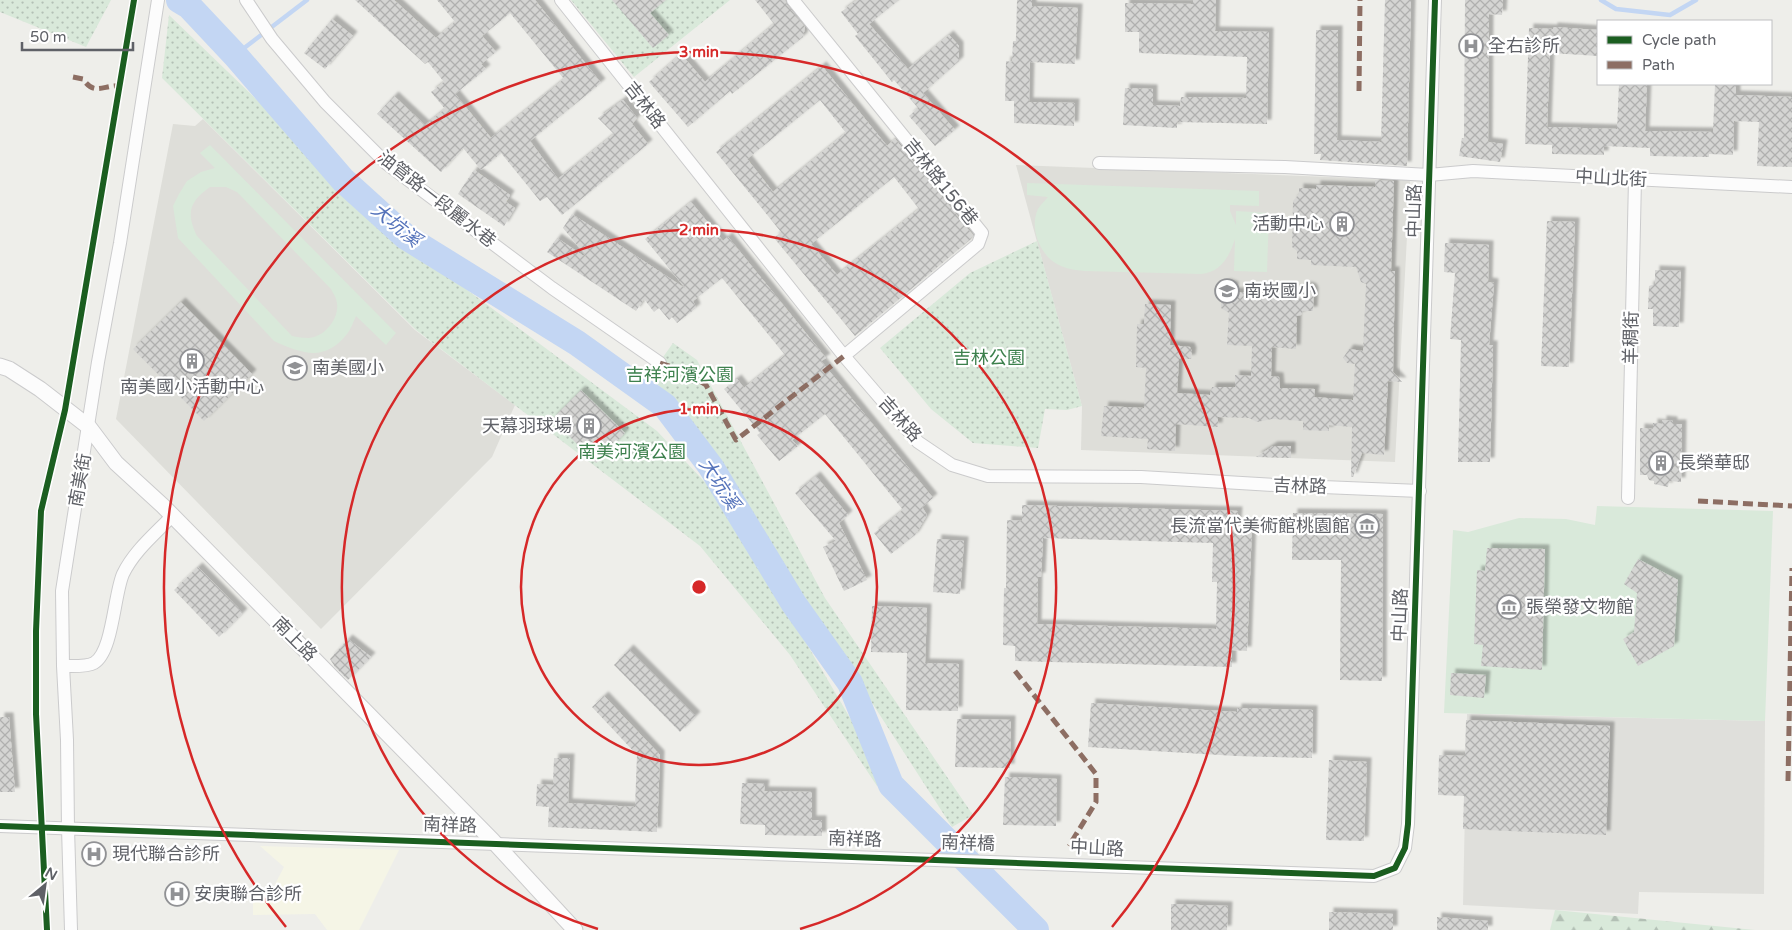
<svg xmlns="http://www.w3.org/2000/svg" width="1792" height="930" viewBox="0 0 1792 930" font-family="'Varela Round','Noto Sans TC',sans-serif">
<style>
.commercial{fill:#f5f5e6}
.industrial{fill:#dfdfdb}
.education{fill:#deded9}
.grass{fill:#d9e9da;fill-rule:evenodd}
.forest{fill:url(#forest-firs)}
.park{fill:url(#park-dots)}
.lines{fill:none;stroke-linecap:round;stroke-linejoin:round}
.stream{stroke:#c3d6f3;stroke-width:4.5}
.river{stroke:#c3d6f3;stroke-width:26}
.building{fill:url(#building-cross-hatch);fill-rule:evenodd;filter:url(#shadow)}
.minor-casing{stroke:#cbcbcc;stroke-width:14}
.tertiary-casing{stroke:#cbcbcc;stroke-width:17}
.minor{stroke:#fcfcfc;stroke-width:12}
.tertiary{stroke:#fcfcfc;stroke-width:15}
.quiet{stroke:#8d6e63;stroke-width:5;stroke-dasharray:10 5;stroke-linecap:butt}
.cycleway-casing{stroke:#fff;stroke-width:9}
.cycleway{stroke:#1b5e20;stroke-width:6}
.ring{fill:none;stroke:#d62828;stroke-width:2.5}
.labels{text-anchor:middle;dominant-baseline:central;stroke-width:4.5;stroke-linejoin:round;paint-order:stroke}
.poi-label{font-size:18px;fill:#5f6167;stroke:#fff;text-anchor:start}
.street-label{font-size:18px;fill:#5f6167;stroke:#fff}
.park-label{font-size:18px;fill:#3d804d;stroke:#fff}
.water-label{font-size:19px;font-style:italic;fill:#5472ba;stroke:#fff}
.centre{fill:#d62828;stroke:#fff;stroke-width:2.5}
.ring-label{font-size:15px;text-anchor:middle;font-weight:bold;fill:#d62828;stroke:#fff;stroke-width:4.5;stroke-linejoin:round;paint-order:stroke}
</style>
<defs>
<pattern id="forest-firs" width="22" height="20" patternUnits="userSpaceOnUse" patternTransform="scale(1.25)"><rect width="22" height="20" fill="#d9e9da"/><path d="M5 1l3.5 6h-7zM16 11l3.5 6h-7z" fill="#b3c0b5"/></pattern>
<pattern id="park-dots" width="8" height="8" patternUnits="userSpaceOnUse" patternTransform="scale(1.25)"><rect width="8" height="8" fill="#d9e9da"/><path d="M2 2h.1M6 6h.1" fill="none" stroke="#b3c0b5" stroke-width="1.8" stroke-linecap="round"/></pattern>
<pattern id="building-cross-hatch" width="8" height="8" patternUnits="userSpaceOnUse" patternTransform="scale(1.25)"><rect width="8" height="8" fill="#d5d5d3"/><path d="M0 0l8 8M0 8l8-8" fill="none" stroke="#b0b0af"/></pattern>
<filter id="shadow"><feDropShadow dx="4.5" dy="-4.5" stdDeviation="1" flood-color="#0004"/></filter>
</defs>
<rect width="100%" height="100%" fill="#eeeeea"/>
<!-- commercial -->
<path class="commercial" d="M260 846 399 850 359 930H327L315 914 253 915V901L265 898 264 889 274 886 284 867Z"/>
<!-- industrial -->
<path class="industrial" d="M1467 714 1765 721 1764 894 1639 892 1638 914 1463 905Z"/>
<!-- education -->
<path class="education" d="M203 119 415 330 515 405 492 457 321 629 116 419 173 124 195 126Z
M1016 165 1410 180 1395 462 1081 450 1082 406Z"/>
<!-- grass -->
<path class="grass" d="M210 145 396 333 386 345 356 316C353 322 351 329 347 334 325 362 303 354 274 341L178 238 173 206 179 194 187 181 201 172 215 168 200 153ZM210 187H226L237 192 331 289C332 292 335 295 336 299 342 316 325 338 308 338 303 338 297 337 292 336L197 236C186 213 189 202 210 187Z
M1027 183 1259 191V206L1230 205V211L1236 225V211L1269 213 1267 272 1234 271 1235 239C1229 257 1221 272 1201 274L1084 271C1075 270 1066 269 1057 264 1040 255 1029 228 1038 209 1040 205 1045 201 1048 197L1027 195Z
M1597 506 1773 511 1765 721 1444 713 1453 530 1468 532 1519 518 1566 519 1595 525Z"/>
<!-- forest -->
<path class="forest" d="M1555 910 1755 930H1550Z"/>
<!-- park -->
<path class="park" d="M0 0H111L86 47 0 12Z
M571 0H730L634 77Z
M169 15 408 246 657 431 715 493 792 619 887 781 877 786 790 655 700 546 416 330 162 78Z
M1037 241 1082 406 1067 410 1045 409 1038 448 973 443 931 409 880 348 970 273Z
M673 343 697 360 825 598 973 815 952 827 679 403 649 377Z"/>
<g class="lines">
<!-- stream -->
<path class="stream" d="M1601 0 1616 9 1670 15 1696 0
M235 55 307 0"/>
<!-- river -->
<path class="river" d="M179 0 189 6 235 55 343 180 406 237 577 343 665 406 711 467 794 604 850 683 891 785 1036 930"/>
</g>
<!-- building -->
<path class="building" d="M355 0H394L436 38 455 22 437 0H535L601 83 530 141 558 179 614 134 598 118 623 100 637 118 632 124 648 144 562 215 547 197 540 201 501 153 481 170 463 148 441 172 377 114 394 96 425 125 445 109 431 92 444 82 428 62 425 64ZM510 13 564 79 491 138 455 94 486 69 481 64 496 52 482 36Z
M612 0H666L650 13 669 35 653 48Z
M755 0H785L787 5 805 27 803 37 732 94 730 91 688 127 649 82 681 54 705 82 774 24Z
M857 0H899L869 24 908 69 949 35 959 46V61L923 93 955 130 935 146 909 116 918 108 894 80 892 82 855 36 858 34 841 12Z
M1017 0H1032V6L1078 8 1075 64 1030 62 1029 102 1075 103 1074 126 1014 123V101H1005L1006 61 1012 62 1013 41H1016Z
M1193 0H1216L1215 31 1269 32 1267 124 1177 122V128L1123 125 1125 88 1153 89V105L1180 106 1181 97 1246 98 1247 57 1139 53V32H1125V3L1193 4Z
M1385 0H1411L1407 166 1320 160 1321 154H1314L1316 30H1338L1337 140 1381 142Z
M1465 0H1503L1502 15 1489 14 1488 142 1503 144 1500 162 1459 156 1462 138H1464Z
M332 19 353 36 325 69 304 53Z
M1553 27 1598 30V56L1550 53 1547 127 1617 129 1619 84H1647L1645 131 1713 132 1715 84H1736V95L1792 97V167L1757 166 1759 122 1734 121 1733 155 1709 154V157L1650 156V148L1604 146V155L1552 154V145L1525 144 1529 28 1553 29Z
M822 66 887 146 895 139 973 235 971 239 855 336 774 238 781 232 716 152ZM820 100 846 133 773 192 747 159ZM894 177 919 209 837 275 811 244Z
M474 170 510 195 506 202 515 208 504 226 458 194Z
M1375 180 1394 181 1391 271H1395L1393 372 1402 382 1388 381 1384 455 1362 453 1353 477H1351L1352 427 1329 425V431L1303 430V421L1272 419 1257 422 1249 418 1218 417V427L1176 424 1175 451 1147 449 1148 439 1101 436 1104 406 1144 408 1146 368 1136 367 1137 324H1144L1145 304 1171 305 1170 345 1190 347 1192 352 1191 359H1179L1177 393 1210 395 1212 387H1235V375L1251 376 1252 346 1227 345 1229 313 1221 308V287L1226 283 1234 286V292L1301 295 1302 289 1307 286 1312 288 1314 292 1313 311H1303L1301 315 1297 316 1296 349 1272 347 1271 376 1279 377 1280 388 1315 389 1314 397 1353 400 1355 364 1347 363 1343 358 1349 349 1363 351 1366 284 1361 282 1356 267 1311 265V260L1297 259V251L1292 247 1293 201 1299 194V188L1316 189V185L1375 187Z
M691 202 723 241 728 237 826 358 821 361 933 498 922 507 927 515 915 535 891 554 874 533 903 510 825 414 792 440 798 446 779 461 757 435 760 433 724 389 737 379 744 388 785 355 722 278 693 301 696 308 677 323 672 317 669 320 659 308 654 312 644 299 636 311 547 252 557 238 585 257 586 256 563 228 572 214 686 289 645 239Z
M1547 221 1575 222 1569 367 1541 366Z
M1445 243 1489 245 1488 282 1494 283 1489 345H1493L1490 462H1458L1461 340 1450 339 1455 273 1444 272Z
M1655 270 1681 271 1679 327 1653 326V309H1648L1649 286 1655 284Z
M181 302 252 374 204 421 133 349Z
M581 390 625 433 596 463 552 419Z
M1662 420 1673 421V424H1682L1681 482 1669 481 1668 487 1654 484V481L1649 480 1647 475H1640V428L1653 429V423L1662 424Z
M1273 446H1291V458L1256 457Z
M816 476 848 515 839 523 867 580 844 591 823 547 836 541 795 493Z
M1022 505 1238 511 1237 525 1252 526 1247 651 1232 650V667L1015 661V646L1003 645 1004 588H1006L1007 520 1022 521ZM1043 538 1213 543 1212 582H1217L1216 629 1037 624 1038 577H1041Z
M1293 513 1383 514 1382 681 1340 680 1341 560H1292Z
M937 539 964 541 960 594 933 592Z
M1487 548 1545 549 1542 670 1481 666 1483 645 1474 644 1477 570 1485 571Z
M1638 559 1678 580 1674 646 1638 666 1623 639 1634 632 1637 593 1624 584Z
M198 567 243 613 219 637 174 590Z
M872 606 927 608 925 663 959 664 958 711 906 710 907 653 871 652Z
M348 639 371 657 348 680 335 667 330 659Z
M629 649 696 716 680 732 614 665Z
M1451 673 1486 675 1484 698 1450 695Z
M604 696 660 755 657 832 548 827 549 807 536 806 537 784 553 785 554 758H570L568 803 635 807 637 755 592 707Z
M1091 703 1237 712V708L1313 710 1312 758 1236 756 1088 747Z
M0 717H9L15 792H0Z
M957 719 1011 720 1010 768 955 767Z
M1466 720 1610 726 1606 835 1463 829 1464 796 1438 795 1439 755 1465 756Z
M1329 760 1367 762 1364 841 1326 840Z
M1005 777 1057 779 1056 826 1003 825Z
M742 783 765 784 764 791 812 792V820H822V836L765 835V825L740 824Z
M1171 904 1228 906 1227 930H1171Z
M1329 912 1393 914V930H1329Z
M1437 917 1488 921V930H1437Z"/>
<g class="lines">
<!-- minor casing -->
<g class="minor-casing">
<path id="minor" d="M246 0 272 39 325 102 387 164 552 288 660 363
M561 0 844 356 918 442 952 465 988 476 1141 477 1274 485 1420 491
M793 0 982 233 978 244 844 356
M1099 163 1285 167 1429 175 1473 171 1792 187
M1628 498 1635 179
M63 666C72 666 87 667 94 663 113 652 114 594 123 574 134 551 155 534 172 516
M0 826C458 840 916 855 1374 876L1395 868 1405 848 1408 824 1435 0
M71 930 68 828 67 740 63 666 62 591 98 362 120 243 158 0"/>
</g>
<!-- tertiary casing -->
<g class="tertiary-casing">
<path id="tertiary" d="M0 366 9 369 40 389 89 427 116 463 163 506 308 653 493 841 575 930"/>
</g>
<!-- minor -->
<use href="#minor" class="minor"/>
<!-- tertiary -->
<use href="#tertiary" class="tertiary"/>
<!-- quiet -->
<path class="quiet" d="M73 77 83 79C95 97 104 84 121 86
M1359 91 1360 0
M660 363 684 371 706 385 736 440 844 356
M1698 501 1792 506
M1015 671 1096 774V802L1069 846
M1788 781 1792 568"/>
<!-- cycleway casing -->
<g class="cycleway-casing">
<path id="cycleway" d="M0 826C458 840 916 855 1374 876L1395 868 1405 848 1408 824 1435 0
M47 930 36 714V631L41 511 65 410 134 0"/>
</g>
<!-- cycleway -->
<use href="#cycleway" class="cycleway"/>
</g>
<!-- distance rings -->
<g class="ring">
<circle cx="699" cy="587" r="178"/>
<path d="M598 929A357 357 0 1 1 800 929"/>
<path d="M286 927A535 535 0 1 1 1112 927"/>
</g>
<!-- icons -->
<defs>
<g id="hospital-ring" transform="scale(1.25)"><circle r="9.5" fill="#fff" stroke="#919295" stroke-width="1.5"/><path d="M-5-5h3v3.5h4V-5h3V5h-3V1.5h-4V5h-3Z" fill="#919295"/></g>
<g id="building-ring" transform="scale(1.25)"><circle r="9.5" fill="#fff" stroke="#919295" stroke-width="1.5"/><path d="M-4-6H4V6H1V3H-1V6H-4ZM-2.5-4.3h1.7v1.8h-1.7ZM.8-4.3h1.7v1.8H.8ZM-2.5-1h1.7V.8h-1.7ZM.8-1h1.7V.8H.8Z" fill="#919295"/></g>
<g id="school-ring" transform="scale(1.25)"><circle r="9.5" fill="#fff" stroke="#919295" stroke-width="1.5"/><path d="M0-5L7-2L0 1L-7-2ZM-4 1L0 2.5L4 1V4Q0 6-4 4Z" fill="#919295"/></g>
<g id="museum-ring" transform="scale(1.25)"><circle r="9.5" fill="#fff" stroke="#919295" stroke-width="1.5"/><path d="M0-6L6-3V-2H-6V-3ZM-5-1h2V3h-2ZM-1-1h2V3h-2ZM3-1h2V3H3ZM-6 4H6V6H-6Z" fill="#919295"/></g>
</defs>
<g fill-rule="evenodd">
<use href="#hospital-ring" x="1471" y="46"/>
<use href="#building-ring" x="1342" y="224"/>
<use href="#school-ring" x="1227" y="291"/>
<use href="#building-ring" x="192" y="361"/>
<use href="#school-ring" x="295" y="368"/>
<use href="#building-ring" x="589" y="426"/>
<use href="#building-ring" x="1661" y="463"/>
<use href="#museum-ring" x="1367" y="526"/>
<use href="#museum-ring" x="1509" y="607"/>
<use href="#hospital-ring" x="94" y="854"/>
<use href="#hospital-ring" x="177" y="894"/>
</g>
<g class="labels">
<!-- poi labels -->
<g class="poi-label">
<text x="1488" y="46">全右診所</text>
<text x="1324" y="224" text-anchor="end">活動中心</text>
<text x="1244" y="291">南崁國小</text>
<text x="312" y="368">南美國小</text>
<text x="192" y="387" text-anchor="middle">南美國小活動中心</text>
<text x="572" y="426" text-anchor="end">天幕羽球場</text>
<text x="1678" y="463">長榮華邸</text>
<text x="1350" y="526" text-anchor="end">長流當代美術館桃園館</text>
<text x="1526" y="607">張榮發文物館</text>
<text x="112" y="854">現代聯合診所</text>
<text x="194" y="894">安庚聯合診所</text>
</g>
<!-- street labels -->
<g class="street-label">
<text transform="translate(645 105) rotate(52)">吉林路</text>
<text transform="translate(1611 178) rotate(3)">中山北街</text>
<text transform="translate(941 182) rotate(51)">吉林路156巷</text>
<text transform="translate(437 199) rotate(38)">油管路一段麗水巷</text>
<text transform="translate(1414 211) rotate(-89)">中山路</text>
<text transform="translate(1631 338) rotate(-89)">羊稠街</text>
<text transform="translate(900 419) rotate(48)">吉林路</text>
<text transform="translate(80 480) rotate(-80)">南美街</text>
<text transform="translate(1300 486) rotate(2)">吉林路</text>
<text transform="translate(1400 615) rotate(-88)">中山路</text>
<text transform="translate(295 639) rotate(45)">南上路</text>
<text transform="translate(450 825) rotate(2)">南祥路</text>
<text transform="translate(855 839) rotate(2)">南祥路</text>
<text transform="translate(968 843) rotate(2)">南祥橋</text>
<text transform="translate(1097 848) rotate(3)">中山路</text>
</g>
<!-- park labels -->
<g class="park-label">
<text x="989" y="358">吉林公園</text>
<text x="680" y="375">吉祥河濱公園</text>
<text x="632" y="452">南美河濱公園</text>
</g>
<!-- water labels -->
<g class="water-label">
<text transform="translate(396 225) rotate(39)">大坑溪</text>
<text transform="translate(719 484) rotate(57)">大坑溪</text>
</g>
</g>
<circle cx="699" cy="587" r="8" class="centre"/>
<g class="ring-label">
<text x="699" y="57">3 min</text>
<text x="699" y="235">2 min</text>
<text x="699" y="414">1 min</text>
</g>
<!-- legend -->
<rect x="1597" y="20" width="175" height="65" fill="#ffffff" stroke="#bfc0c2"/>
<rect x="1607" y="36" width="25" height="8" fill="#1b5e20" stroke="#bfc0c2"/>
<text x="1642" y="45" font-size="15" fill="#5f6167">Cycle path</text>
<rect x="1607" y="61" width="25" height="8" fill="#8d6e63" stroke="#bfc0c2"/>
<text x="1642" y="70" font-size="15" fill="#5f6167">Path</text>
<!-- north arrow -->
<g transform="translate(45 885) rotate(29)" stroke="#ffffff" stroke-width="4" paint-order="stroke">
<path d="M0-4L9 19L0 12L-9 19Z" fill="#5f6167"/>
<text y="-8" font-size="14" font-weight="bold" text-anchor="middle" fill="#5f6167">N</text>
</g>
<!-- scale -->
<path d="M22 42v8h111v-8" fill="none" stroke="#5f6167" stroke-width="2.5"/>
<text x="30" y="42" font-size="15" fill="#5f6167" stroke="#ffffff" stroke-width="4" paint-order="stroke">50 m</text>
</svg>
